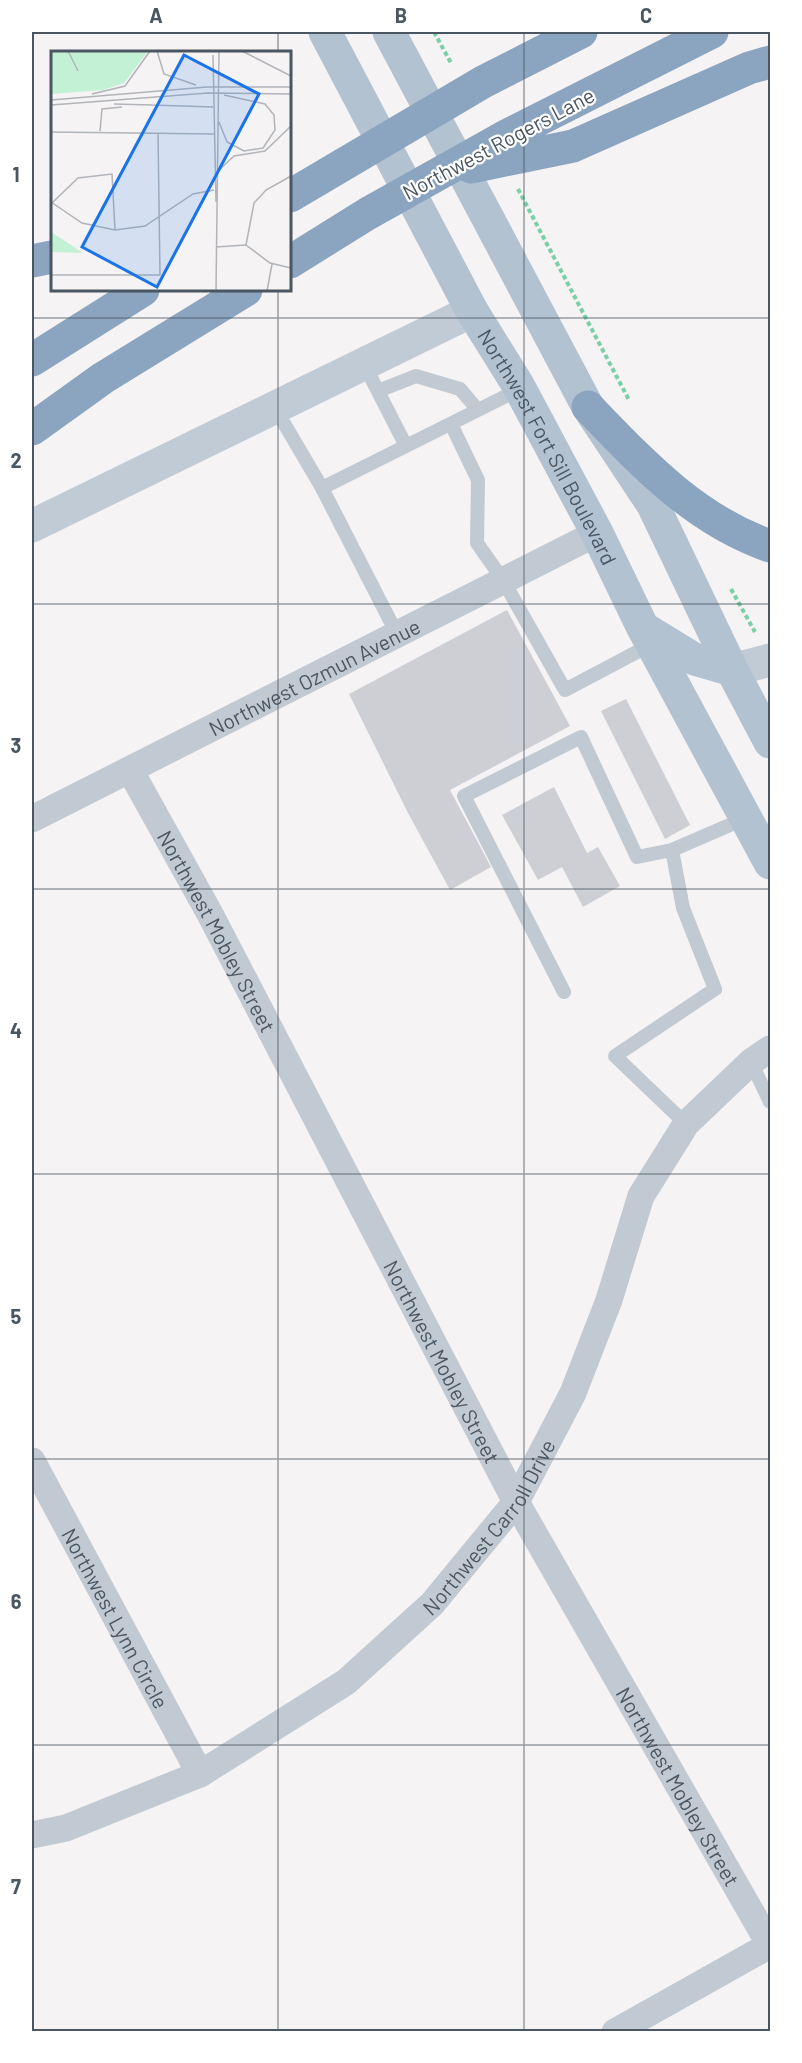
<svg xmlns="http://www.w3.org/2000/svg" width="802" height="2063" viewBox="0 0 802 2063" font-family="Barlow,sans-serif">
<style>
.building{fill:#cdcfd5}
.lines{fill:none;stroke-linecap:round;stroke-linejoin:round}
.path{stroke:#7ad0a6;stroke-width:4;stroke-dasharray:4.5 3;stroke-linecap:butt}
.lane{stroke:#c1cad2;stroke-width:14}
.street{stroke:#c1cad2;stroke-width:27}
.secondary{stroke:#c1cbd6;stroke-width:33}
.primary{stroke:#b3c2d1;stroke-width:33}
.highway{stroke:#8ba5c1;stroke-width:33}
.grid{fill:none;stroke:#4a5661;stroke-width:1.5;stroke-opacity:0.55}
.labels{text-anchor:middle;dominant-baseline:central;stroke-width:4.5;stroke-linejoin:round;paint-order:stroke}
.street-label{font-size:21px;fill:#4a5661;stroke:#fff}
.inset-road{fill:none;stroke:#b1b4b9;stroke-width:1.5}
.view{fill:#1a73e8;fill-opacity:0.15;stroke:#1a73e8;stroke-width:3}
.inset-edge{fill:none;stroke:#4a5661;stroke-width:3}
.neatline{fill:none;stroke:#4a5661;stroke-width:2}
.grid-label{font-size:20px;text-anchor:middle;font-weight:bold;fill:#4a5661}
</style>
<rect width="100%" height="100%" fill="#f5f3f3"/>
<!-- building -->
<path class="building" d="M507 610 570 726 450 790 491 867 450 890 408 813 349 694Z
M626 699 690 825 665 839 601 711Z
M554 787 587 853 598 847 620 886 583 907 562 867 538 880 502 815Z"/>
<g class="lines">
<!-- path -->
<path class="path" d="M434 32 451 63
M518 189 629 400
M731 589 755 632"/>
<!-- lane -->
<path class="lane" d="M364 364 406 446
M378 391 416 376 460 389 478 410
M275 408 322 488 520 389
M451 424 478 480 477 543 503 580 565 690 652 644
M322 488 397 634
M564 992 464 796 581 737 637 857 672 850
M751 1062 770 1102
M686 1124 615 1056 715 989 683 908 672 850 746 818"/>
<!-- street -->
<g class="street">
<path id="s1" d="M130 770 210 914 516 1502 770 1945 615 2032"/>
<path id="s2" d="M32 819 597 533"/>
<path id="s3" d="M32 1461 200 1774"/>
<path id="s4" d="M32 1835 66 1828 200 1774 346 1682 432 1604 516 1502 573 1393 609 1300 641 1196 686 1124 751 1062 770 1049"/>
</g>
<!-- secondary -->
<path class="secondary" d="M32 526 472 311
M732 670 770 660"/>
<!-- primary -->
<g class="primary">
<path id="s5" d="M325 32 472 311 518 385 597 533 643 628 770 863"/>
<path d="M389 32 588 407 653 505 732 670 770 742"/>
<path d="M645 629 694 659 732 670"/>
</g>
<!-- highway -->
<path class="highway" d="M471 167 573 146 749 68 770 62
M290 196 483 82 581 32
M32 261 52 257
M290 262 367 214 508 135 712 32
M32 360 143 290
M588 407C642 463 695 520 770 546
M32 429 103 378 246 290"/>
</g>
<!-- grid -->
<path class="grid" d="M278 32V52M524 32V2032M278 290V2032M32 318H770M32 604H770M32 889H770M32 1174H770M32 1459H770M32 1745H770"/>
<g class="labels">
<!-- street labels -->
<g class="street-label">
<text transform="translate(498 143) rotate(-28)">Northwest Rogers Lane</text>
<text stroke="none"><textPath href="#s5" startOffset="471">Northwest Fort Sill Boulevard</textPath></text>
<text stroke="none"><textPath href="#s2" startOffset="316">Northwest Ozmun Avenue</textPath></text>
<text stroke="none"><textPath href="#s1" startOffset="183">Northwest Mobley Street</textPath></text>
<text stroke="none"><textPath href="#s1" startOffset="669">Northwest Mobley Street</textPath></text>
<text stroke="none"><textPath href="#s4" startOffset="564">Northwest Carroll Drive</textPath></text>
<text stroke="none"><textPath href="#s3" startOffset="178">Northwest Lynn Circle</textPath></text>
<text stroke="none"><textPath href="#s1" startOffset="1155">Northwest Mobley Street</textPath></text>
</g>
</g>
<!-- overview -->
<g transform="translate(51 51)">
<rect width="240" height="240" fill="#f5f3f3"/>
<path d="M0 0H97L73 32 52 39 0 43ZM0 181 32 202 0 201Z" fill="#c3f1d5"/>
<path class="inset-road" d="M17 0 27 20M106 0 113 23 145 34M191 0 240 25M162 4 165 151M41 43 74 35 99 0M0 49 156 36H240M63 53 101 54M0 54 157 42 240 43M100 54 162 56M168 71 176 91 193 100 212 97 224 79 223 64 214 53 173 44M49 80 51 58 71 56M0 81 163 83M168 119 183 105 214 100 240 75M0 151 31 172 64 179 94 175 142 143 163 139M1 152 27 127 61 123 64 179M195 194 203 152 215 139 240 125M165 196 195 194 219 212 240 217M0 224H109L107 82M165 240 168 0M216 240 221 213"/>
<path class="view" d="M133 4 208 43 106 236 31 196Z"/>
<rect width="240" height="240" class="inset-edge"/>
</g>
<!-- border -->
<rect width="802" height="2063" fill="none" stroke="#ffffff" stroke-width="66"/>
<rect x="33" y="33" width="736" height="1997" class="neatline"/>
<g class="grid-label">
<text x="156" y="23">A</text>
<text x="401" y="23">B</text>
<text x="646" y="23">C</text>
<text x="16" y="182">1</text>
<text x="16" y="468">2</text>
<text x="16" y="753">3</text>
<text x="16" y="1038">4</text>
<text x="16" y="1324">5</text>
<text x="16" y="1609">6</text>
<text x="16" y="1894">7</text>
</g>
</svg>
